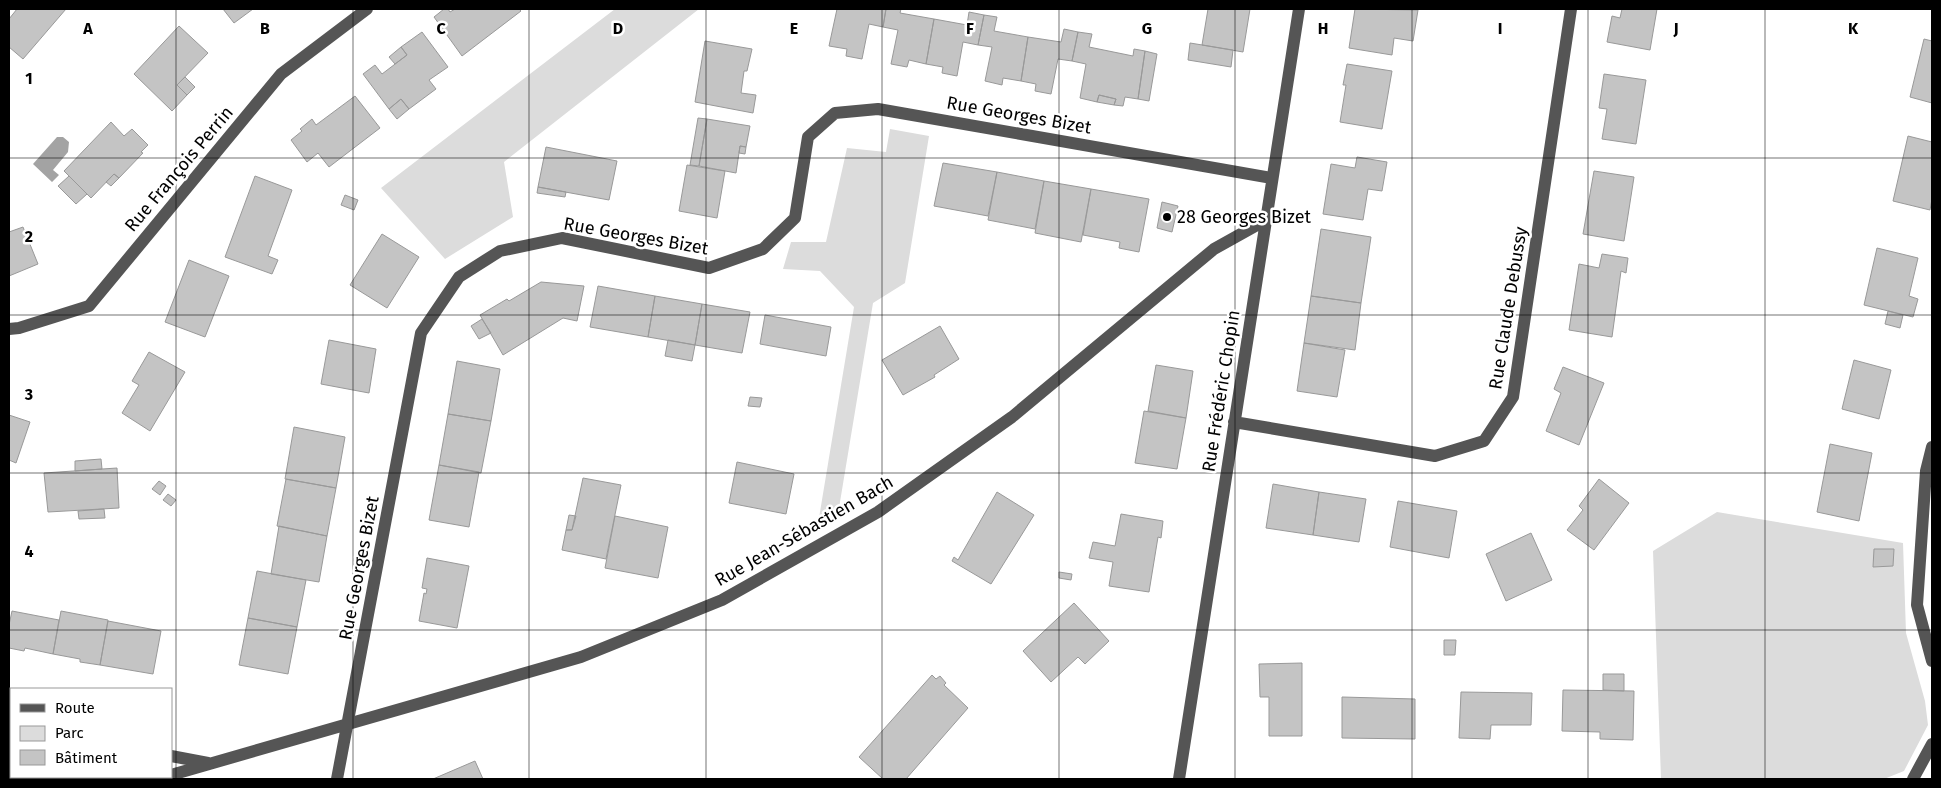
<svg xmlns="http://www.w3.org/2000/svg" width="1941" height="788" viewBox="0 0 1941 788" font-family="'Fira Sans',sans-serif">
<style>
.green{fill:#dcdcdc}
.water{fill:#a3a3a3}
.building{fill:#c4c4c4;stroke:#999}
.lines{fill:none;stroke-linecap:round;stroke-linejoin:round}
.minor{stroke:#555;stroke-width:12}
.grid{fill:none;stroke:#000;stroke-width:1;stroke-opacity:0.55}
.poi-dot{fill:#000;stroke:#fff;stroke-width:2}
.labels{text-anchor:middle;dominant-baseline:central;stroke-width:5;stroke-linejoin:round;paint-order:stroke}
.street-label{font-size:18px;fill:#000;stroke:#fff}
.poi-label{font-size:18px;fill:#000;stroke:#fff;text-anchor:start}
.grid-label{font-size:16px;text-anchor:middle;font-weight:bold;fill:#000;stroke:#fff;stroke-width:5;stroke-linejoin:round;paint-order:stroke}
</style>
<rect width="100%" height="100%" fill="#fff"/>
<!-- green -->
<path class="green" d="M615 9H699L504 162 513 217 445 259 381 188Z
M890 129 929 136 905 283 873 303 838 514 818 524 854 307 820 271 783 269 791 242H826L847 148 886 152Z
M1717 512 1903 543 1906 633 1925 701 1928 725 1904 771 1884 779H1661L1653 551Z"/>
<!-- water -->
<path class="water" d="M57 137H63L69 142 68 152 53 170 59 175 52 182 33 164Z"/>
<!-- building -->
<path class="building" d="M17 9H66L23 59 9 47V19Z
M223 9H253L234 23Z
M444 9H448L450 12 455 9H519L521 11 462 56 434 17Z
M837 9H886L883 27 869 24 862 59 846 56 847 49 829 46Z
M886 9H901L900 13 934 19 926 64 909 60 907 67 891 64 898 30 883 27Z
M1208 9H1250L1243 52 1202 45Z
M1355 9 1418 10 1413 41 1394 38 1392 55 1349 48Z
M1622 9H1657L1650 50 1607 42 1612 16 1620 18Z
M969 12 984 15 978 45 963 42 957 76 942 73 943 67 926 64 934 19 967 25Z
M984 15 997 17 994 31 1028 37 1021 81 1003 78 1002 85 985 81 992 47 978 45Z
M179 26 208 53 177 85 187 95 172 111 134 74Z
M1064 29 1078 32 1072 61 1058 59 1051 94 1035 91 1036 84 1021 81 1028 37 1061 42Z
M422 32 448 67 429 80 436 89 409 109 401 99 389 109 363 74 375 65 382 74 407 55 401 47Z
M1078 32 1092 34 1089 47 1133 56 1134 49 1145 51 1138 99 1125 97 1123 106 1114 105 1116 99 1099 95 1097 102 1080 98 1086 64 1072 61Z
M1924 39 1932 41V103L1910 97Z
M705 41 752 49 747 71H744L741 93 756 95 753 113 695 102Z
M1190 43 1233 50 1231 67 1188 60Z
M401 47 407 55 395 64 389 57Z
M1145 51 1157 54 1149 101 1138 99Z
M1347 64 1392 71 1382 129 1340 122 1346 85H1343Z
M1604 74 1646 80 1636 144 1602 139 1607 109 1599 108Z
M185 77 195 87 187 95 177 85Z
M1099 95 1116 99 1114 105 1097 102Z
M355 96 380 128 329 167 318 153 307 162 291 140 302 131 300 129 312 119 316 125Z
M401 99 409 109 397 119 389 109Z
M698 118 707 119 699 166 690 165Z
M707 119 750 126 746 147 740 146 736 173 699 166Z
M111 122 124 136 132 129 148 145 141 152 143 153 119 178 114 174 91 198 64 171Z
M1908 136 1932 142V199L1930 210 1893 201Z
M740 146 746 147 745 154 739 153Z
M546 147 617 161 609 200 538 187Z
M1357 157 1387 162 1382 191 1368 189 1363 220 1323 214 1331 164 1355 168Z
M943 163 997 172 988 216 934 206Z
M687 165 725 171 717 218 679 211Z
M1594 171 1634 177 1624 241 1583 234Z
M997 172 1044 181 1035 229 988 220Z
M114 174 119 178 111 186 106 182Z
M69 176 87 194 76 204 58 186Z
M255 176 292 190 268 256 278 260 272 274 225 257Z
M1044 181 1091 189 1081 242 1035 233Z
M538 187 566 192 565 197 537 193Z
M1091 189 1149 199 1139 252 1119 248 1120 242 1083 235Z
M345 195 358 200 354 210 341 205Z
M1162 202 1178 206 1172 232 1157 228Z
M23 227 38 264 9 276V232Z
M1321 229 1371 237 1361 303 1311 296Z
M382 234 419 257 387 308 350 285Z
M1877 248 1918 258 1909 296 1918 299 1913 317 1864 305Z
M1602 254 1628 258 1626 273 1621 271 1612 337 1569 330 1579 264 1599 268Z
M189 260 229 276 205 337 165 322Z
M541 282 584 286 577 321 563 318 503 355 480 315 507 299 509 301Z
M598 286 655 296 648 337 590 327Z
M655 296 702 304 695 345 648 337Z
M1311 296 1361 303 1355 350 1304 343Z
M702 304 750 312 742 353 695 345Z
M1888 311 1903 315 1900 328 1885 324Z
M765 315 831 327 826 356 760 344Z
M482 319 491 333 479 339 471 326Z
M940 326 959 359 934 375 935 377 903 395 882 360Z
M329 340 376 349 369 393 321 384Z
M668 340 695 345 692 361 665 356Z
M1304 343 1345 350 1337 397 1297 391Z
M149 352 185 372 150 431 122 413 139 385 132 381Z
M1854 360 1891 370 1879 419 1842 409Z
M457 361 500 369 491 421 448 414Z
M1156 365 1193 371 1186 418 1148 411Z
M1563 367 1604 383 1579 445 1546 431 1561 393 1554 389Z
M750 397 762 398 760 407 748 406Z
M1144 411 1186 418 1177 469 1135 463Z
M448 414 491 421 481 473 439 465Z
M9 415 30 422 16 463 9 460Z
M294 427 345 437 336 488 285 479Z
M1830 444 1872 453 1859 521 1817 512Z
M101 459 102 469 75 471V461Z
M737 462 794 474 786 514 729 503Z
M439 465 479 472 469 527 429 520Z
M117 468 119 508 48 512 44 473Z
M583 478 621 485 606 559 562 550 566 530H572Z
M286 479 336 488 327 536 277 526Z
M1599 479 1629 503 1594 550 1567 530 1583 510 1579 506Z
M159 481 166 486 160 495 152 489Z
M1273 484 1319 492 1313 535 1266 528Z
M997 492 1034 515 991 584 952 561 954 557 958 560Z
M1319 492 1366 499 1359 542 1313 535Z
M168 494 176 500 171 506 163 500Z
M1398 501 1457 511 1449 558 1390 547Z
M104 509 105 518 79 519 78 511Z
M1121 514 1163 521 1161 538 1158 537 1149 592 1109 586 1113 562 1089 558 1093 542 1115 546Z
M569 515 576 516 572 530H566Z
M615 516 668 527 658 578 605 568Z
M279 526 327 536 319 582 271 574Z
M1531 533 1552 580 1506 601 1486 554Z
M1874 549H1894L1893 566 1873 567Z
M427 558 469 566 457 628 419 621 424 593 426 594 427 589 422 588Z
M257 571 306 580 297 627 248 618Z
M1059 572 1072 574 1071 580 1059 578Z
M1074 603 1109 641 1085 664 1078 657 1051 682 1023 651Z
M12 611 59 620 53 654 25 648 24 651 9 648V625Z
M61 611 108 620 100 665 80 662V659L53 654Z
M248 618 297 627 288 674 239 665Z
M108 621 161 631 153 674 100 665Z
M1444 640H1456L1455 655H1444Z
M1302 663V736H1269V697H1260L1259 664Z
M1603 674H1624V691L1603 690Z
M932 675 936 679 940 676 946 683 944 685 968 708 906 779H883L859 757Z
M1563 690 1634 691 1633 740 1600 739V732L1562 731Z
M1461 692 1532 693 1531 725H1491L1490 739 1459 738Z
M1342 697 1415 699V739L1342 738Z
M475 761 483 779H433Z"/>
<g class="lines">
<!-- minor -->
<path class="minor" d="M9 329 19 328 89 306 281 74 367 9
M1234 422 1435 456 1484 441 1513 397 1571 9
M1932 447 1926 471 1917 605 1932 661
M9 725H11
M171 756 208 763
M171 775 581 657 722 600 878 512 1012 417 1214 249 1266 220
M154 779 163 777
M337 779 421 333 459 277 500 251 562 238 709 268 763 249 795 218 808 137 835 113 878 109 1272 178
M1179 779 1299 9
M1913 779 1932 744"/>
</g>
<!-- grid -->
<path class="grid" d="M176 9V779M353 9V779M529 9V779M706 9V779M882 9V779M1059 9V779M1235 9V779M1412 9V779M1588 9V779M1765 9V779M9 158H1932M9 315H1932M9 473H1932M9 630H1932"/>
<!-- markers -->
<circle class="poi-dot" cx="1167" cy="217" r="5"/>
<g class="labels">
<!-- street labels -->
<g class="street-label">
<text transform="translate(1019 115) rotate(10)">Rue Georges Bizet</text>
<text transform="translate(179 169) rotate(-50)">Rue François Perrin</text>
<text transform="translate(636 236) rotate(10)">Rue Georges Bizet</text>
<text transform="translate(1508 308) rotate(-81)">Rue Claude Debussy</text>
<text transform="translate(1221 391) rotate(-81)">Rue Frédéric Chopin</text>
<text transform="translate(804 531) rotate(-30)">Rue Jean-Sébastien Bach</text>
<text transform="translate(359 568) rotate(-79)">Rue Georges Bizet</text>
</g>
<!-- poi labels -->
<g class="poi-label">
<text x="1177" y="217">28 Georges Bizet</text>
</g>
</g>
<g class="grid-label">
<text x="88" y="34">A</text>
<text x="265" y="34">B</text>
<text x="441" y="34">C</text>
<text x="618" y="34">D</text>
<text x="794" y="34">E</text>
<text x="970" y="34">F</text>
<text x="1147" y="34">G</text>
<text x="1323" y="34">H</text>
<text x="1500" y="34">I</text>
<text x="1676" y="34">J</text>
<text x="1853" y="34">K</text>
<text x="29" y="84">1</text>
<text x="29" y="242">2</text>
<text x="29" y="400">3</text>
<text x="29" y="557">4</text>
</g>
<!-- border -->
<rect width="1941" height="788" fill="none" stroke="#000000" stroke-width="20"/>
<!-- legend -->
<rect x="10" y="688" width="162" height="90" fill="#ffffff" stroke="#999999"/>
<rect x="20" y="704" width="25" height="8" fill="#555555" stroke="#999999"/>
<text x="55" y="713" font-size="15" fill="#000000">Route</text>
<rect x="20" y="726" width="25" height="15" fill="#dcdcdc" stroke="#999999"/>
<text x="55" y="738" font-size="15" fill="#000000">Parc</text>
<rect x="20" y="750" width="25" height="15" fill="#c4c4c4" stroke="#999999"/>
<text x="55" y="763" font-size="15" fill="#000000">Bâtiment</text>
</svg>
